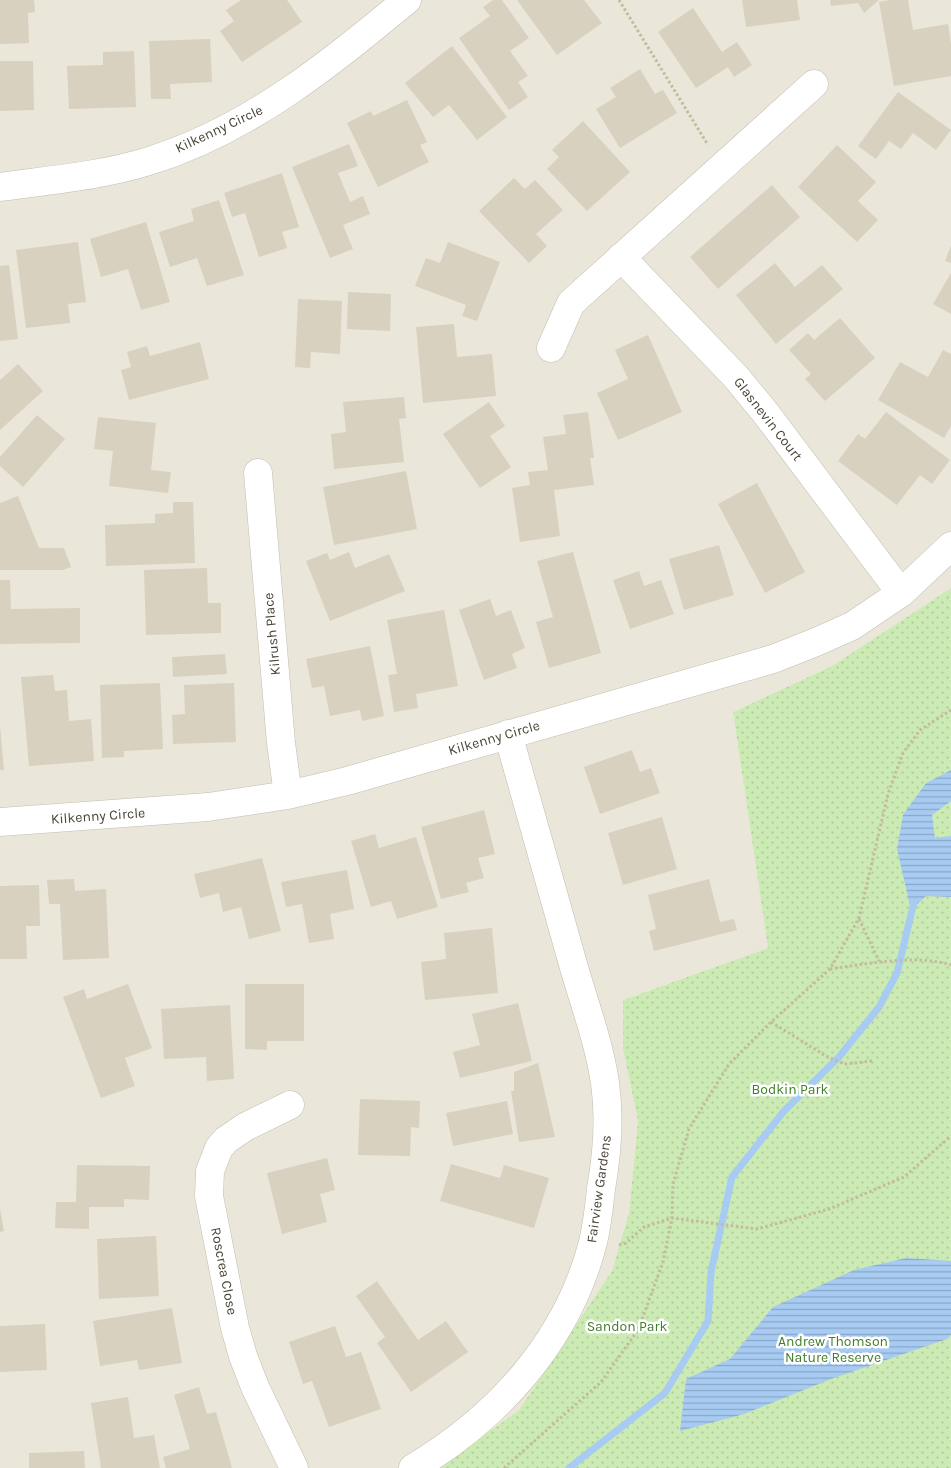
<svg xmlns="http://www.w3.org/2000/svg" width="951" height="1468" viewBox="0 0 951 1468" font-family="Karla,sans-serif">
<style>
.residential{fill:#eae6d9}
.park{fill:url(#park-dots)}
.water{fill:url(#water-rules)}
.lines{fill:none;stroke-linecap:round;stroke-linejoin:round}
.stream{stroke:#a7cbf2;stroke-width:7}
.building{fill:#d8d1c0}
.minor-casing{stroke:#c2bdad;stroke-width:29}
.path{stroke:#c4bb9e;stroke-width:3;stroke-dasharray:2.5 2.5;stroke-linecap:butt}
.minor{stroke:#fff;stroke-width:28}
.labels{text-anchor:middle;dominant-baseline:central;stroke-width:5;stroke-linejoin:round;paint-order:stroke}
.street-label{font-size:14px;fill:#4a4538;stroke:#fff}
.park-label{font-size:14px;fill:#407f29;stroke:#fff}
</style>
<defs>
<pattern id="park-dots" width="8" height="8" patternUnits="userSpaceOnUse" patternTransform="scale(1.25)"><rect width="8" height="8" fill="#cbeab4"/><path d="M2 2h.1M6 6h.1" fill="none" stroke="#b0ca9c" stroke-width="1.8" stroke-linecap="round"/></pattern>
<pattern id="water-rules" width="6" height="5" patternUnits="userSpaceOnUse" patternTransform="scale(1.25)"><rect width="6" height="5" fill="#a7cbf2"/><path d="M0 2.5h6" fill="none" stroke="#8aa7c5"/></pattern>
</defs>
<rect width="100%" height="100%" fill="#f6f4eb"/>
<!-- residential -->
<path class="residential" d="M0 0H951V588L832 666 733 712 768 948 623 1000V1049L638 1121 629 1213 612 1271 519 1410 439 1468H0Z"/>
<!-- park -->
<path class="park" d="M951 588V1468H439L519 1410 612 1271 629 1213 638 1121 623 1049V1000L768 948 733 712 832 666Z"/>
<!-- water -->
<path class="water" d="M951 770V801L932 815 935 838 951 836V897L926 896 911 910 897 849 903 815 926 783Z
M906 1258 951 1261V1335L947 1339 831 1379 744 1414 680 1431 686 1379 730 1359 773 1307 854 1270Z"/>
<g class="lines">
<!-- stream -->
<path class="stream" d="M569 1468 665 1393 708 1321 711 1272 732 1177 784 1111 839 1057 879 1007 897 973 914 902"/>
</g>
<!-- building -->
<path class="building" d="M0 0H34L35 12 28 13 29 43 0 44Z
M241 0H287L302 22 242 62 220 31 234 21 226 10Z
M493 0H502L529 38 510 51 528 76 518 82 528 97 509 110 459 38 490 16 483 7Z
M517 0H584L602 23 557 55Z
M742 0H797L800 20 746 27Z
M830 0H879L864 13 858 3 831 6Z
M890 0H908L913 30 948 24 951 44V76L894 86 879 2Z
M693 8 722 52 737 42 752 65 734 77 728 67 696 88 658 32Z
M210 39 212 82 170 84 171 99H151L149 41Z
M452 46 507 117 477 140 449 105 433 117 405 83Z
M134 51 136 107 69 109 67 66 103 65V52Z
M0 61H33L34 110 0 111Z
M640 69 655 94 663 90 677 113 620 148 596 109 616 97 610 88Z
M898 92 951 130 936 150 913 133 901 149 889 141 876 159 858 146Z
M407 100 427 142 420 145 429 162 378 187 347 123 371 111 373 116Z
M583 121 630 172 587 211 547 169 559 157 552 150Z
M349 144 358 166 338 173 350 202 363 196 370 214 343 225 353 249 330 258 292 167Z
M837 145 876 182 858 201 878 220 857 242 798 187Z
M282 173 299 227 282 232 287 248 259 257 245 213 232 217 224 193Z
M514 178 525 189 535 180 563 210 536 234 547 246 529 263 479 211Z
M772 185 800 217 718 289 690 257Z
M219 200 244 275 207 286 197 258 170 267 159 232 194 221 191 209Z
M146 222 170 302 141 310 128 269 101 277 90 239Z
M78 242 86 302 68 304 70 323 26 328 16 250Z
M448 242 500 262 477 321 462 316 466 305 415 286 426 258 440 263Z
M951 246V263L945 261Z
M775 263 795 287 822 265 843 289 776 344 736 295Z
M9 265 18 339 0 341V266Z
M951 273V314L933 304Z
M348 292 391 294 390 331 347 329Z
M298 299 342 301 340 354 311 352 310 368 295 367Z
M840 318 875 358 825 401 805 379 811 374 789 350 808 333 814 340Z
M454 324 457 357 492 354 496 396 423 403 416 327Z
M648 335 682 412 618 440 597 393 628 379 615 350Z
M200 342 209 379 129 400 121 370 131 367 127 352 147 346 150 356Z
M943 350 951 354V426L944 438 878 400 900 362 928 377Z
M18 364 43 391 0 430V380Z
M404 397 406 418 399 419 404 462 334 469 331 434 346 432 343 402Z
M489 402 505 426 490 436 511 467 480 488 443 434Z
M588 412 594 458H590L594 485 554 490 560 536 520 542 512 488 530 485 528 472 548 470 543 437 566 434 563 415Z
M886 412 950 460 932 484 920 475 897 505 838 461 858 434 865 439Z
M37 415 65 439 23 487 0 466V457Z
M98 417 156 423 151 470 171 472 168 493 109 486 113 451 94 449Z
M406 471 417 529 334 545 323 487Z
M757 483 805 572 765 593 718 504Z
M18 496 39 548H64L71 567 63 570H0V503Z
M173 502H193L195 563 106 566 105 525 155 523V514L173 513Z
M719 545 734 595 684 610 669 559Z
M349 552 355 568 389 554 405 591 330 621 306 561 327 553 330 560Z
M573 552 601 653 549 668 536 622 553 617 537 561Z
M207 568 208 603H221V633L146 635 144 570Z
M639 571 644 586 661 580 674 614 630 629 613 580Z
M0 580H10L11 609 80 608V643L0 644Z
M490 599 496 616 511 610 525 648 512 654 517 668 484 680 459 610Z
M444 610 458 686 416 694 418 708 394 712 388 675 397 674 387 620Z
M370 646 384 716 362 721 360 710 330 716 324 686 312 688 306 659Z
M225 654 227 674 173 677 172 657Z
M53 675 55 691 67 690 69 721 91 719 94 761 29 766 21 677Z
M160 683 163 749 124 751V757L102 758 100 685Z
M234 683 236 742 173 744 172 715 185 714 184 685Z
M0 725 4 770H0Z
M632 750 640 772 651 768 660 793 600 814 584 767Z
M484 810 495 854 478 858 484 878 466 883 469 892 441 899 421 827Z
M662 817 677 869 623 885 608 833Z
M375 834 379 848 416 837 438 907 397 919 391 901 371 907 351 841Z
M262 858 281 931 249 939 241 907 223 912 219 893 200 898 194 874Z
M347 870 354 909 330 914 334 939 309 943 302 904 286 907 281 882Z
M74 879 75 891 106 889 109 958 63 960 60 904H49L47 880Z
M709 879 720 922 734 919 737 930 654 951 649 931 656 929 648 895Z
M39 885 40 926H26L27 959H0V886Z
M492 928 498 993 425 1000 421 962 446 959 444 933Z
M128 984 152 1048 125 1058 135 1086 101 1098 63 997 84 989 87 999Z
M245 984H304V1041H267V1050L245 1049Z
M518 1003 532 1061 460 1078 453 1052 480 1045 472 1014Z
M230 1005 234 1079 207 1081 206 1057 164 1059 161 1009Z
M538 1063 555 1137 519 1142 511 1091H514V1072Z
M360 1099 420 1101 419 1128 411 1127 410 1156 358 1155Z
M507 1101 513 1134 453 1146 446 1113Z
M327 1158 335 1190 320 1194 327 1222 282 1234 267 1173Z
M451 1164 500 1178 504 1165 549 1178 534 1228 440 1201Z
M77 1165 150 1166 149 1200 124 1199V1207H89V1229L55 1228 56 1202H76Z
M0 1209 4 1231 0 1232Z
M156 1236 159 1296 99 1299 97 1239Z
M377 1281 418 1340 446 1321 468 1352 411 1392 377 1343 385 1337 356 1296Z
M172 1308 182 1363 139 1370 137 1360 100 1366 93 1321Z
M45 1324 47 1370 0 1372V1326Z
M335 1326 346 1357 361 1352 381 1409 329 1427 312 1381 303 1384 289 1342Z
M199 1387 207 1414 216 1412 232 1468H166L163 1457 190 1449 174 1395Z
M128 1397 134 1438 154 1435 160 1468H101L91 1403Z
M84 1451 85 1468H29V1453Z"/>
<g class="lines">
<!-- minor casing -->
<g class="minor-casing">
<path id="minor" d="M0 187C50 180 101 176 149 161 249 130 328 65 407 0
M621 257 736 377 764 411 901 593
M551 348 571 303 814 84
M258 473 281 743 288 795
M0 822 208 807 288 795 347 781 773 659 816 642 852 626 901 593 951 546
M290 1105 245 1127 226 1140 219 1148 210 1171 209 1196 235 1328 243 1356 255 1387 294 1468
M413 1468C497 1418 566 1343 592 1246 597 1228 599 1208 601 1189 607 1155 610 1118 605 1083 599 1042 584 1003 573 964 551 887 530 810 508 734"/>
</g>
<!-- path -->
<path class="path" d="M619 0 708 145
M859 919 879 961
M830 969C865 964 917 954 951 965
M771 1022 826 1056 844 1064 873 1061
M619 1245 626 1243 644 1227 672 1218 757 1229 829 1209 904 1177 951 1136
M504 1468 601 1382 638 1330 663 1262 672 1218 673 1184 689 1129 729 1064 771 1022 830 969 859 918 888 794 903 753 920 730 951 710"/>
<!-- minor -->
<use href="#minor" class="minor"/>
</g>
<g class="labels">
<!-- street labels -->
<g class="street-label">
<text transform="translate(219 129) rotate(-25)">Kilkenny Circle</text>
<text transform="translate(768 419) rotate(52)">Glasnevin Court</text>
<text transform="translate(272 634) rotate(-95)">Kilrush Place</text>
<text transform="translate(494 738) rotate(-16)">Kilkenny Circle</text>
<text transform="translate(98 816) rotate(-4)">Kilkenny Circle</text>
<text transform="translate(599 1189) rotate(-82)">Fairview Gardens</text>
<text transform="translate(224 1271) rotate(79)">Roscrea Close</text>
</g>
<!-- park labels -->
<g class="park-label">
<text x="790" y="1089">Bodkin Park</text>
<text x="627" y="1326">Sandon Park</text>
<text x="833" y="1341">Andrew Thomson<tspan x="833" dy="16">Nature Reserve</tspan></text>
</g>
</g>
</svg>
